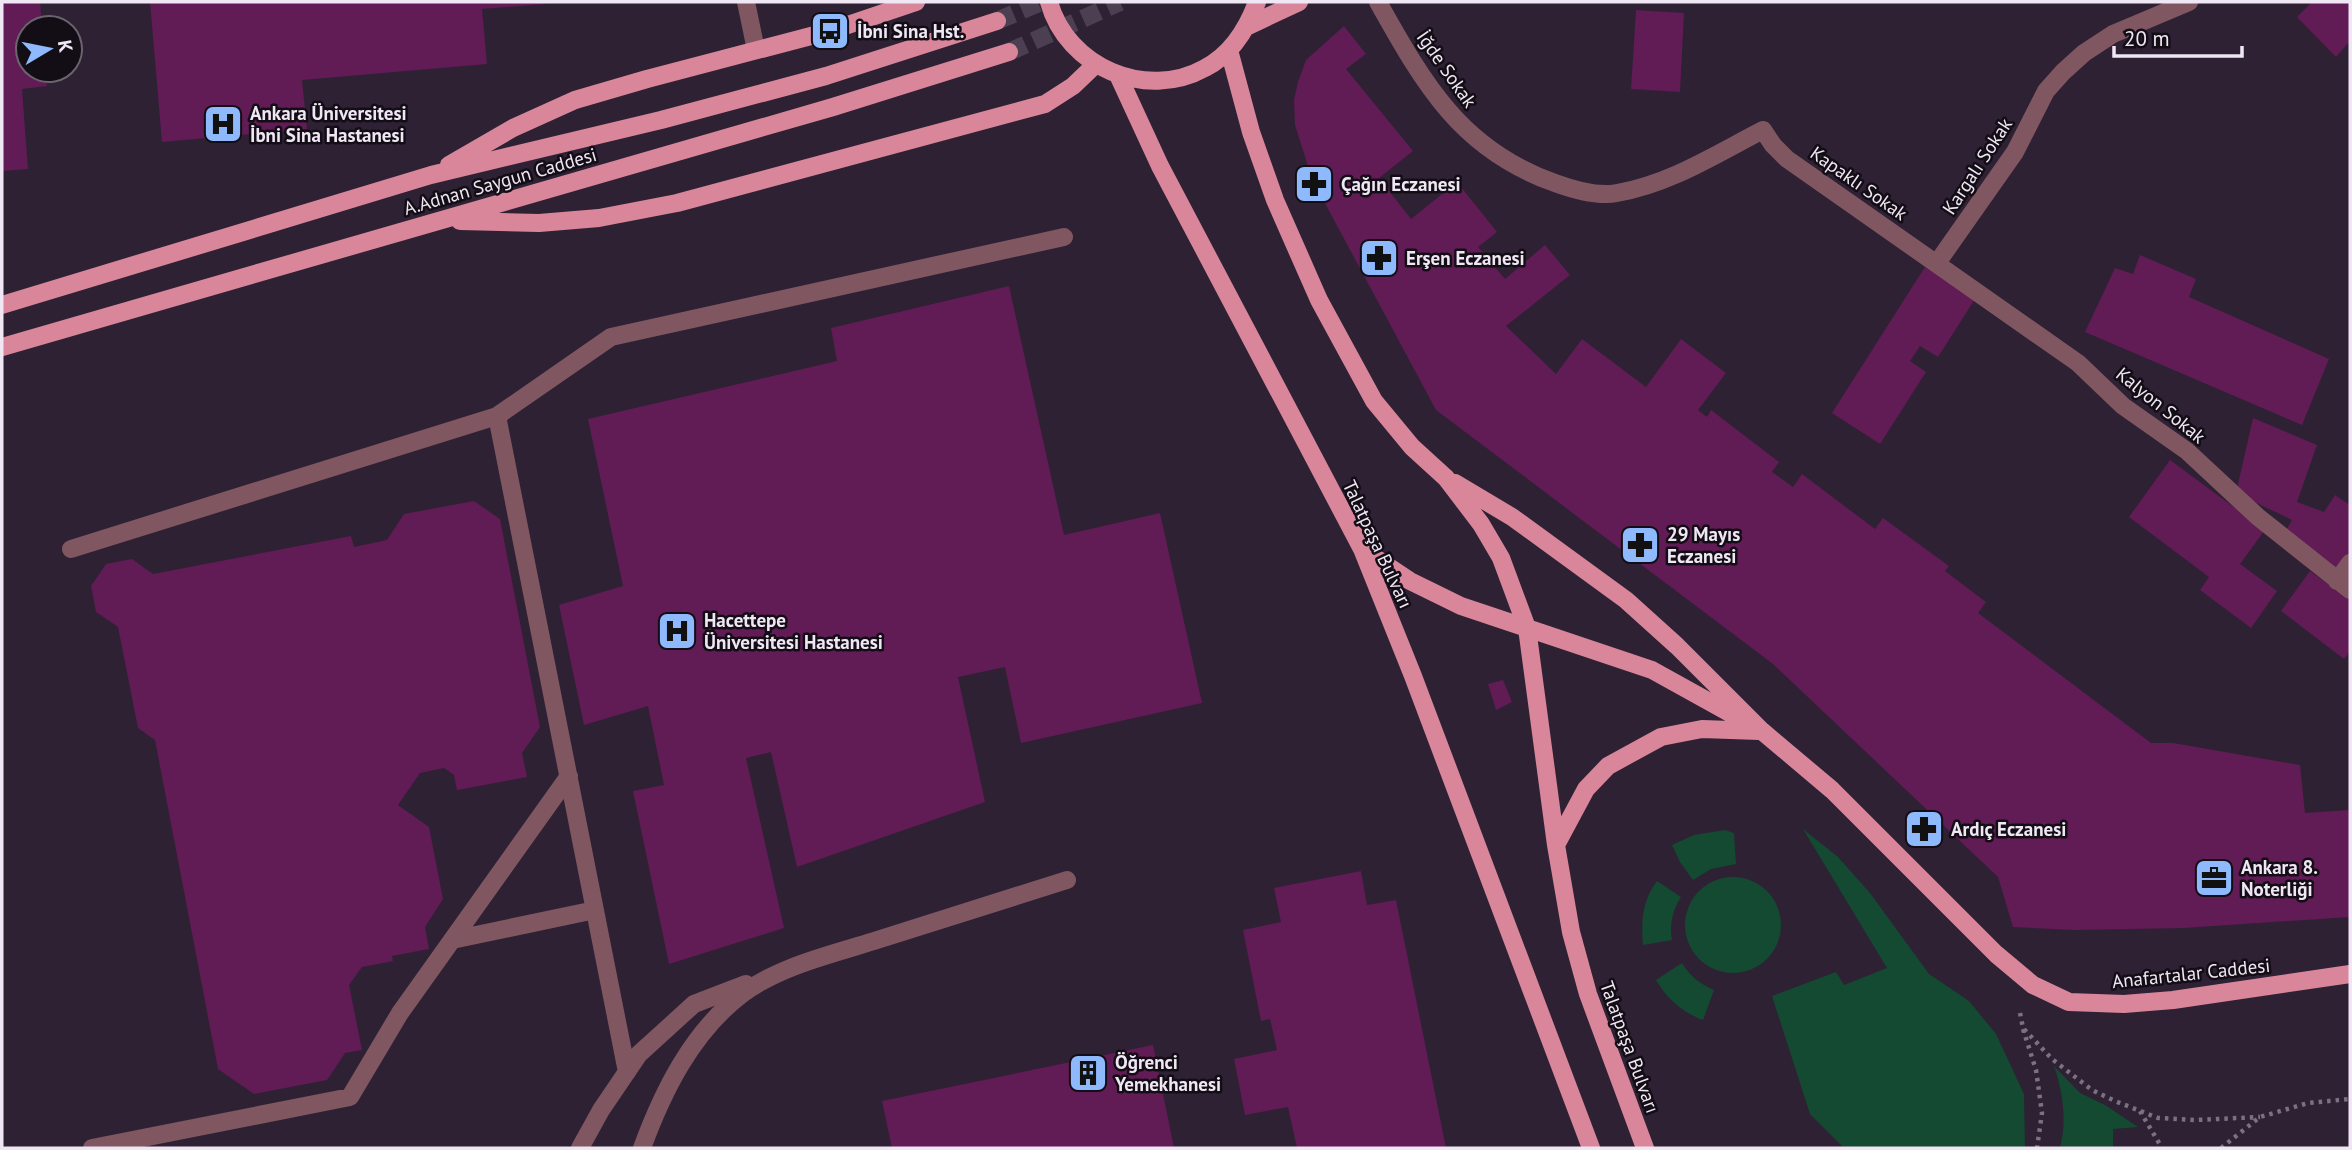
<svg xmlns="http://www.w3.org/2000/svg" width="2352" height="1150" viewBox="0 0 2352 1150" font-family="'PT Sans',sans-serif">
<style>
.green{fill:#134a31}
.building{fill:#611b55}
.lines{fill:none;stroke-linecap:round;stroke-linejoin:round}
.major-tunnel{stroke:#4b3f51;stroke-width:18;stroke-dasharray:18 9;stroke-linecap:butt}
.path{stroke:#7c7081;stroke-width:4.5;stroke-dasharray:3.5 5;stroke-linecap:butt}
.minor{stroke:#805761;stroke-width:18}
.major{stroke:#d9869b;stroke-width:18}
.labels{text-anchor:middle;dominant-baseline:central;stroke-width:5;stroke-linejoin:round;paint-order:stroke}
.poi-label{font-size:19px;font-weight:bold;fill:#f0e7f4;stroke:#130d15;text-anchor:start}
.street-label{font-size:19px;fill:#f0e7f4;stroke:#130d15}
</style>
<rect width="100%" height="100%" fill="#2e2134"/>
<!-- green -->
<path class="green" d="M1803 829 1838 857 1870 893 1929 974 1969 1001 1996 1034 2024 1094 2025 1148H1844L1810 1114 1772 996 1836 972 1844 985 1887 968Z
M1725 830 1734 833 1736 864 1711 869 1693 880 1680 862 1672 845 1694 835Z
M1685 925a48 48 0 1 1 96 0a48 48 0 1 1-96 0Z
M1657 881 1681 897C1673 909 1669 925 1672 940L1643 945C1641 921 1642 901 1657 881Z
M1682 963C1690 976 1700 984 1714 990L1703 1020C1683 1013 1666 998 1656 980Z
M2054 1066 2080 1093 2105 1105 2138 1127 2113 1129V1148H2060C2067 1121 2063 1092 2054 1066Z"/>
<!-- building -->
<path class="building" d="M2 2H40L42 28H28V70H45L47 86 22 89 28 169 2 171Z
M150 2H545V4L482 9 487 64 302 80 307 129 162 142Z
M2312 2H2350V41L2336 57 2297 17Z
M1636 10 1684 13 1680 92 1631 89Z
M1344 26 1366 54 1346 69 1413 151 1379 178 1411 219 1457 182 1497 232 1478 247 1505 279 1545 245 1570 275 1506 326 1556 374 1582 339 1646 387 1681 339 1726 373 1698 410 1707 417 1711 410 1779 462 1772 472 1793 487 1802 474 1875 529 1883 518 1949 566 1945 571 1986 602 1978 613 2151 743H2173L2300 765 2305 813 2350 810V917L2184 928 2075 930 2013 927 1998 877 1773 664 1436 410 1312 179 1295 125 1294 100 1298 82 1306 60Z
M2140 255 2196 279 2189 297 2329 359 2302 425 2085 332 2115 268 2133 274Z
M1925 267 1975 299 1938 357 1920 346 1910 361 1926 372 1880 444 1832 413Z
M1009 286 1064 535 1160 513 1202 703 1021 743 1005 667 958 677 985 802 797 867 771 752 746 758 784 928 669 964 633 791 664 785 648 706 584 725 559 605 623 586 588 419 837 361 831 328Z
M2253 418 2317 445 2297 502 2324 512 2335 495 2350 505V557L2338 575 2284 534 2292 520 2236 493Z
M2170 460 2265 530 2240 564 2277 591 2251 628 2200 590 2209 577 2129 517Z
M474 501 500 519 540 727 522 753 527 777 457 790 454 775 444 768 420 773 398 805 429 827 443 899 425 927 429 949 392 956 393 961 362 967 349 985 362 1050 345 1053 327 1080 254 1094 218 1069 155 740 138 728 118 627 96 612 91 586 106 564 132 559 153 574 351 536 354 547 387 540 404 514Z
M2310 571 2350 600V651L2344 659 2281 611Z
M1503 680 1512 702 1496 710 1488 684Z
M1361 871 1367 905 1396 900 1446 1148H1297L1288 1107 1245 1115 1234 1059 1277 1050 1270 1019 1261 1021 1243 930 1281 922 1274 888Z
M1153 1045 1174 1148H892L882 1101Z"/>
<g class="lines">
<!-- major-tunnel -->
<path class="major-tunnel" d="M997 21 1041 2
M1009 52 1120 2"/>
<!-- path -->
<path class="path" d="M2020 1013 2023 1028 2052 1059 2092 1090 2115 1101 2158 1118 2196 1120 2260 1117
M2023 1029 2036 1070 2042 1113 2037 1148
M2140 1111 2162 1148
M2221 1148 2260 1117 2308 1103 2350 1099"/>
<!-- minor -->
<path class="minor" d="M746 2 756 50
M1378 2C1424 84 1461 150 1555 183 1574 190 1597 197 1617 193 1670 184 1716 154 1763 130L1773 145 1787 159 2078 363 2123 406 2187 451 2258 517 2350 590
M1937 263 2015 152 2046 91 2063 72 2084 53 2113 34 2189 2
M71 549 497 416
M2337 581 2350 563
M452 940 595 910
M627 1072 497 416 611 337 1064 237
M92 1148 350 1097 400 1013 569 776
M580 1148 601 1110 639 1054 694 1004 746 984
M642 1148C663 1091 692 1032 742 994 780 966 829 955 874 941 938 921 1002 900 1067 880"/>
<!-- major -->
<path class="major" d="M1049 2C1067 67 1146 101 1205 68 1232 54 1247 29 1257 2
M1248 26 1299 2
M1229 50 1251 132 1275 200 1319 300 1374 401 1412 447 1446 478 1481 524 1501 558 1527 628 1556 845 1571 932 1588 994 1645 1148
M1118 75 1160 166 1362 549 1413 676 1591 1148
M449 165 513 128 575 100 647 79 830 31 916 2
M460 221 539 223 599 218 677 203 1045 104 1073 86 1096 64
M2 305 431 175 661 120 826 76 997 21
M2 347 833 107 1009 52
M1455 483 1512 517 1626 600 1677 646 1762 731 1832 790 1996 954 2033 985 2069 1002 2124 1004 2173 1000 2350 974
M1362 549 1410 581 1461 606 1652 670 1744 721
M1556 845 1586 789 1608 766 1661 737 1702 729 1759 731"/>
</g>
<!-- icons -->
<defs>
<g id="bus-square" transform="scale(2.0125)"><rect x="-9" y="-9" width="18" height="18" rx="4" fill="#8eb9fc" stroke="#130d15"/><path d="M-5-6H5V4H4V6H2V4H-2V6H-4V4H-5ZM-3.5-4V0h7V-4ZM-3.5 1.2v1.5H-2V1.2ZM2 1.2v1.5H3.5V1.2Z" fill="#111"/></g>
<g id="hospital-square" transform="scale(2.0125)"><rect x="-9" y="-9" width="18" height="18" rx="4" fill="#8eb9fc" stroke="#130d15"/><path d="M-5-5h3v3.5h4V-5h3V5h-3V1.5h-4V5h-3Z" fill="#111"/></g>
<g id="pharmacy-square" transform="scale(2.0125)"><rect x="-9" y="-9" width="18" height="18" rx="4" fill="#8eb9fc" stroke="#130d15"/><path d="M-2-6h4v4h4v4h-4v4h-4v-4h-4v-4h4Z" fill="#111"/></g>
<g id="office-square" transform="scale(2.0125)"><rect x="-9" y="-9" width="18" height="18" rx="4" fill="#8eb9fc" stroke="#130d15"/><path d="M-6-3h4V-5.5h4V-3h4V5H-6ZM-1-4.5V-3h2v-1.5ZM-6 0V1H6V0Z" fill="#111"/></g>
<g id="building-square" transform="scale(2.0125)"><rect x="-9" y="-9" width="18" height="18" rx="4" fill="#8eb9fc" stroke="#130d15"/><path d="M-4-6H4V6H1V3H-1V6H-4ZM-2.5-4.3h1.7v1.8h-1.7ZM.8-4.3h1.7v1.8H.8ZM-2.5-1h1.7V.8h-1.7ZM.8-1h1.7V.8H.8Z" fill="#111"/></g>
</defs>
<g fill-rule="evenodd">
<use href="#bus-square" x="830" y="31"/>
<use href="#hospital-square" x="223" y="124"/>
<use href="#pharmacy-square" x="1314" y="184"/>
<use href="#pharmacy-square" x="1379" y="258"/>
<use href="#pharmacy-square" x="1640" y="545"/>
<use href="#hospital-square" x="677" y="631"/>
<use href="#pharmacy-square" x="1924" y="829"/>
<use href="#office-square" x="2214" y="878"/>
<use href="#building-square" x="1088" y="1073"/>
</g>
<g class="labels">
<!-- poi labels -->
<g class="poi-label">
<text x="857" y="31">İbni Sina Hst.</text>
<text x="250" y="113">Ankara Üniversitesi<tspan x="250" dy="22">İbni Sina Hastanesi</tspan></text>
<text x="1341" y="184">Çağın Eczanesi</text>
<text x="1406" y="258">Erşen Eczanesi</text>
<text x="1667" y="534">29 Mayıs<tspan x="1667" dy="22">Eczanesi</tspan></text>
<text x="704" y="620">Hacettepe<tspan x="704" dy="22">Üniversitesi Hastanesi</tspan></text>
<text x="1951" y="829">Ardıç Eczanesi</text>
<text x="2241" y="867">Ankara 8.<tspan x="2241" dy="22">Noterliği</tspan></text>
<text x="1115" y="1062">Öğrenci<tspan x="1115" dy="22">Yemekhanesi</tspan></text>
</g>
<!-- street labels -->
<g class="street-label">
<text transform="translate(1447 69) rotate(55)">İğde Sokak</text>
<text transform="translate(1977 166) rotate(-57)">Kargalı Sokak</text>
<text transform="translate(500 181) rotate(-16)">A.Adnan Saygun Caddesi</text>
<text transform="translate(1859 183) rotate(35)">Kapaklı Sokak</text>
<text transform="translate(2161 405) rotate(39)">Kalyon Sokak</text>
<text transform="translate(1378 544) rotate(65)">Talatpaşa Bulvarı</text>
<text transform="translate(2191 973) rotate(-6)">Anafartalar Caddesi</text>
<text transform="translate(1630 1047) rotate(70)">Talatpaşa Bulvarı</text>
</g>
</g>
<!-- border -->
<rect width="2352" height="1150" fill="none" stroke="#f0e7f4" stroke-width="7"/>
<!-- north arrow -->
<g transform="translate(49 49) rotate(80)"><circle r="33" fill="#130d15" stroke="#6b646e" stroke-width="2"/>
<path d="M0-5L12 26L0 18L-12 26Z" fill="#8eb9fc"/>
<text y="-10" font-size="19" font-weight="bold" text-anchor="middle" fill="#f0e7f4">K</text>
</g>
<!-- scale -->
<path d="M2114 46v10h128v-10" fill="none" stroke="#f0e7f4" stroke-width="3.5"/>
<text x="2124" y="46" font-size="21" fill="#f0e7f4" stroke="#130d15" stroke-width="5" paint-order="stroke">20 m</text>
</svg>
